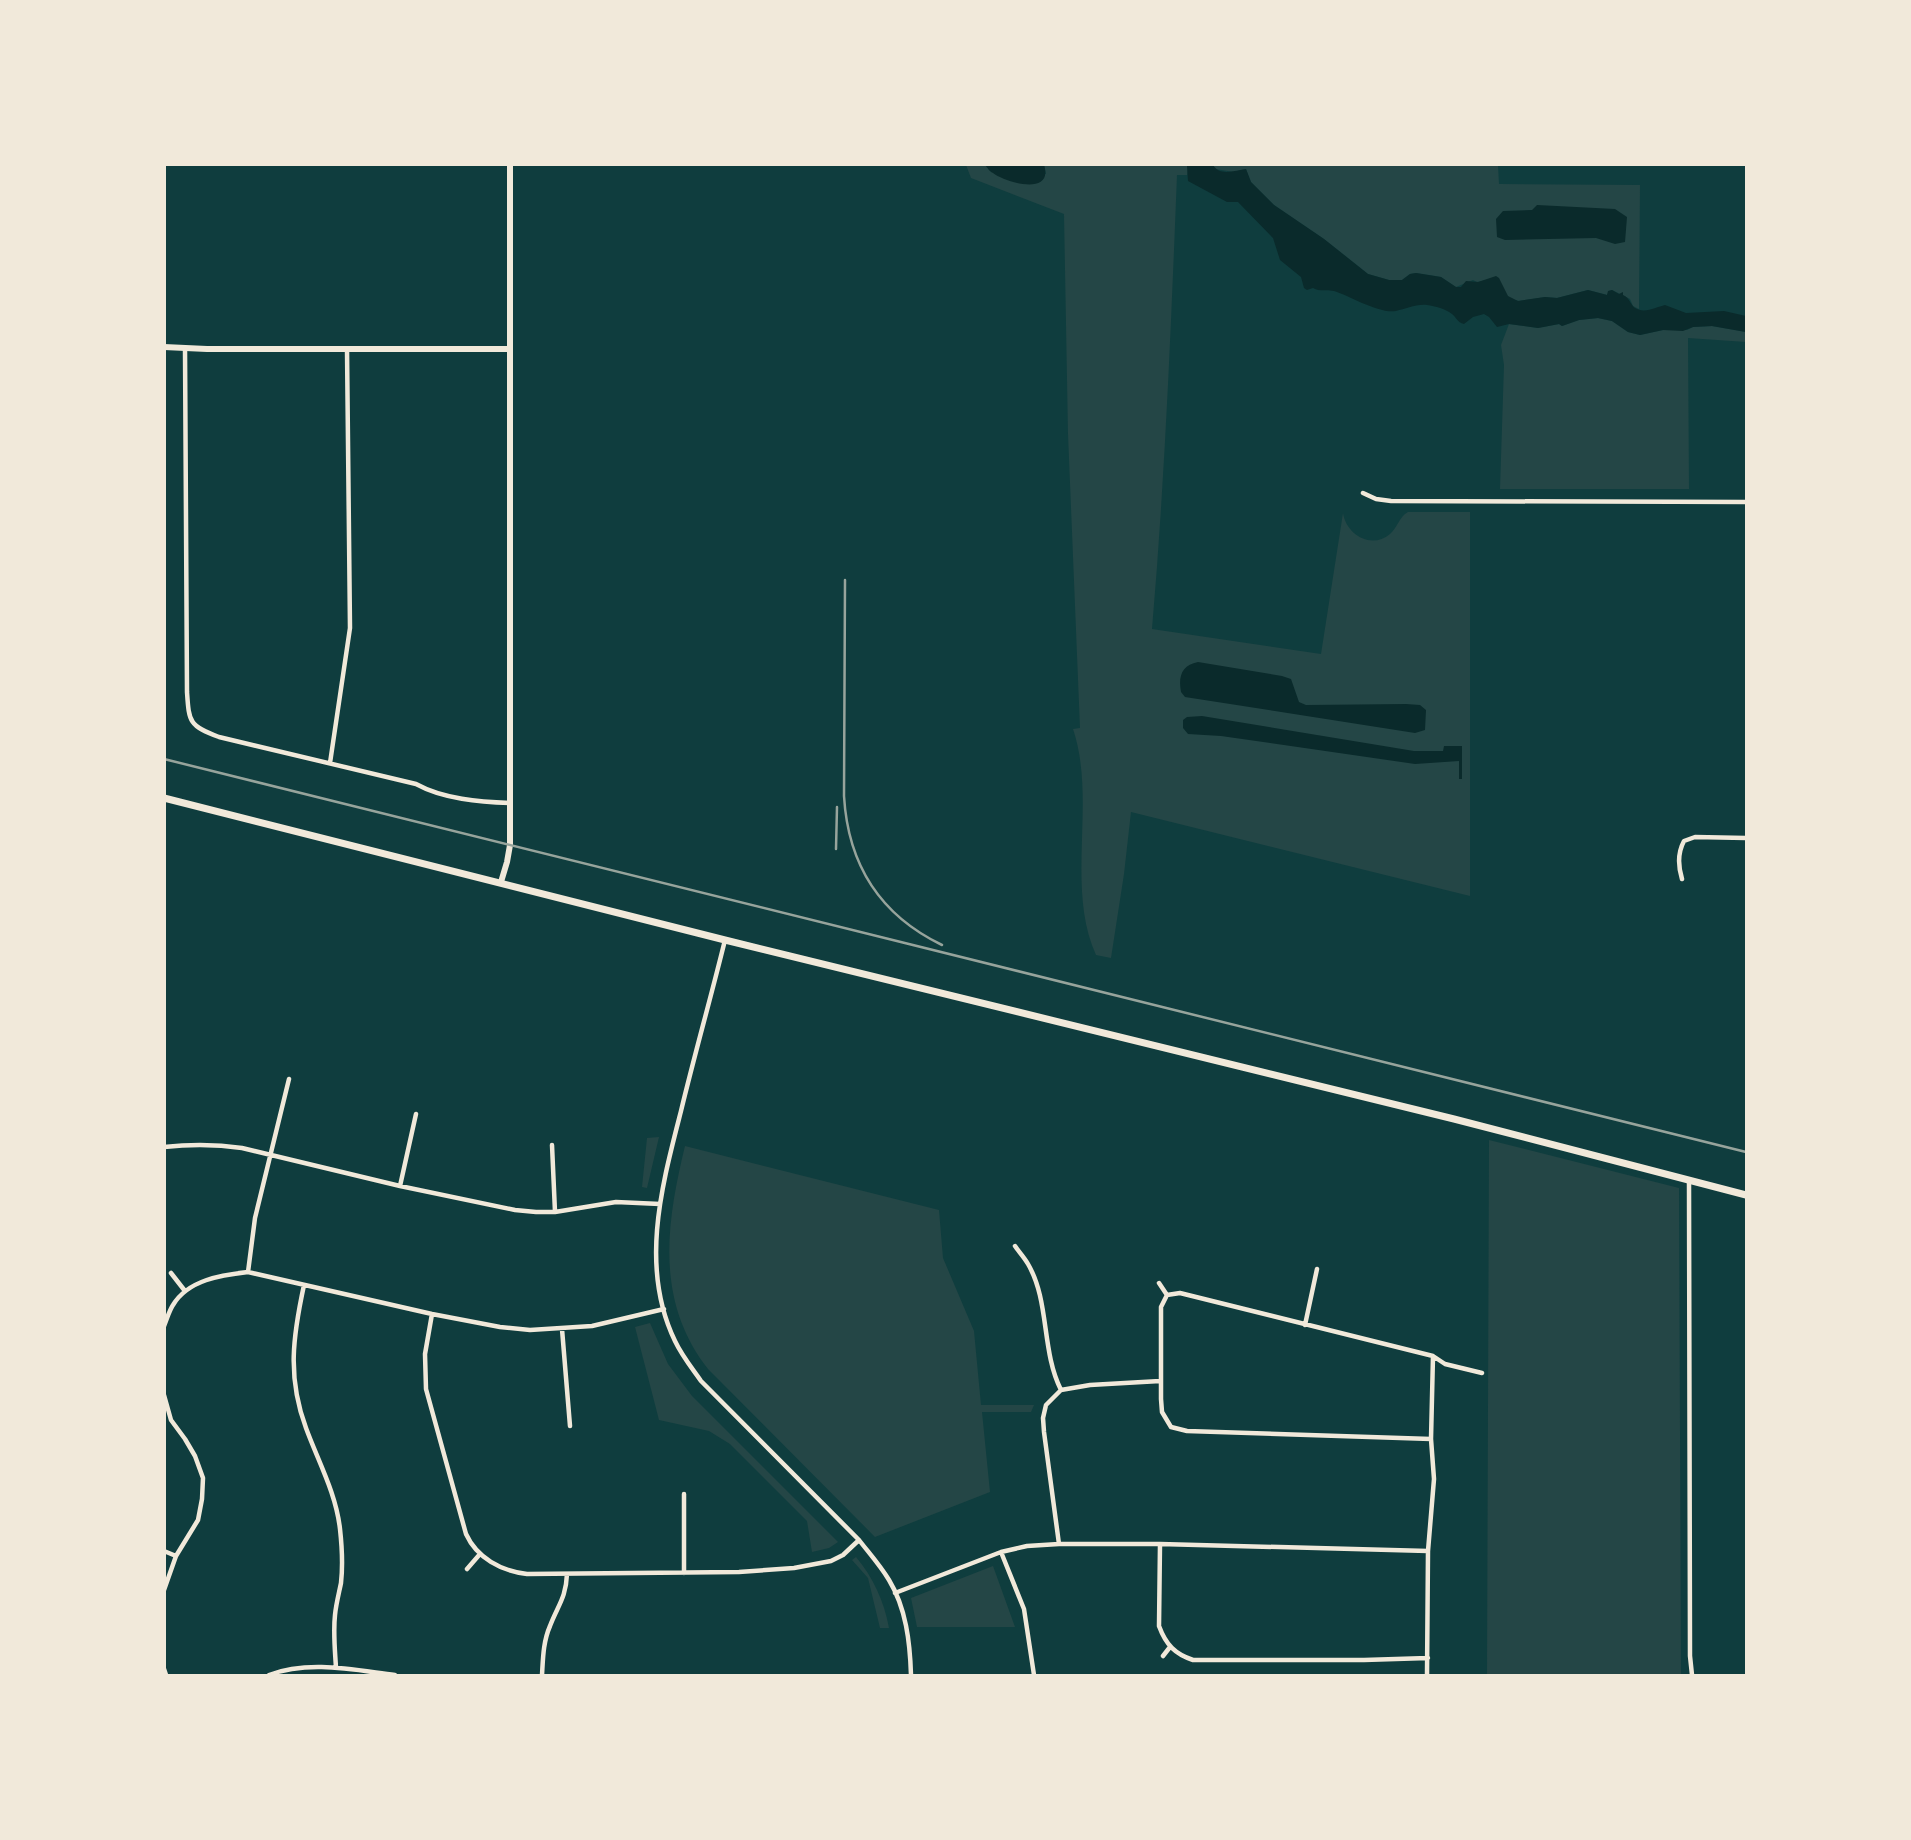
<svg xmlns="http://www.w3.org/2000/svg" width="1911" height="1840" viewBox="0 0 1911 1840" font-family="'Nunito Sans',sans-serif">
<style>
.green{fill:#244646}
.water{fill:#0a2a2b}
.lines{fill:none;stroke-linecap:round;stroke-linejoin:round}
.minor{stroke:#f1e9da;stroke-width:4.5}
.tertiary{stroke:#f1e9da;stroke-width:6}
.secondary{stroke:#f1e9da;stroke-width:7}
.rail{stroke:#97a49c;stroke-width:2.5}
</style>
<rect width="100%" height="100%" fill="#0f3d3e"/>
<!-- green -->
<path class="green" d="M966 165H985L991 172 1046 174 1044 165H1189L1187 175H1177C1171 327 1165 478 1152 629L1321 654 1343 513C1346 534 1371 550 1390 534 1398 527 1399 517 1408 512H1470V896L1131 812 1124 874 1111 958 1096 955C1065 886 1097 801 1073 729L1080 728 1068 434 1064 214 971 178Z
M1213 165H1498L1499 184 1640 185 1639 309 1633 306 1630 299 1612 290 1609 291 1607 295 1588 290 1557 298 1545 297 1519 301 1511 299 1487 280 1477 282 1473 280 1456 287 1441 277 1416 273 1410 274 1402 280H1389L1368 274 1324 239 1274 205 1251 182 1246 169 1234 172 1215 169Z
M1598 318 1612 321 1628 332 1640 335 1663 330H1687L1693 327 1712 326 1746 332V342L1688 338 1689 489H1500L1504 365 1501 345 1509 324 1538 328 1559 324 1562 326 1579 320Z
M659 1137 647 1188 642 1187 647 1138Z
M1489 1140 1679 1188 1681 1675H1487Z
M685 1146 939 1210 943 1258 974 1331 981 1405H1034L1031 1412H982L990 1492 875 1537 708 1369C655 1301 666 1224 685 1146Z
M650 1323 668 1364 692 1396 838 1542 829 1548 812 1552 807 1521 730 1444 709 1431 659 1420 635 1327Z
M856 1557C873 1577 884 1601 889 1628H880L868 1578 852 1560Z
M993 1566 1015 1627H917L911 1598Z"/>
<!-- water -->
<path class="water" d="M1189 164 1213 165C1220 177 1236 170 1246 169L1251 182 1274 205 1324 239 1368 274 1389 280H1402L1410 274 1416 273 1441 277 1456 287H1461L1466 281 1478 282 1496 276 1499 278 1508 296 1518 301 1545 297 1557 298 1588 290 1607 295 1608 291 1612 290 1619 294 1623 292V295C1630 298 1630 304 1635 308 1645 314 1656 307 1665 305L1686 313 1724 311 1746 316V332L1712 326 1693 327 1683 331 1663 330 1640 335 1628 332 1612 321 1598 318 1579 320 1562 326 1559 324 1538 328 1509 324 1497 327 1489 317 1484 314 1473 317 1464 324C1457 322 1457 318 1452 314 1446 309 1435 306 1427 305 1415 304 1406 309 1396 311 1379 314 1350 296 1334 291 1326 289 1320 292 1313 288L1307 290 1304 288 1301 277 1280 260 1273 238 1238 202H1227L1188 181 1187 166Z
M985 165H1044C1054 196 1006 183 993 173 989 171 988 168 985 165Z
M1537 205 1615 209 1627 217 1625 242 1615 244 1596 238 1505 240 1497 237 1496 219 1503 211 1532 210Z
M1198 662 1282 676 1291 679 1299 702 1306 705 1406 704 1420 705 1426 710 1425 730 1415 733 1185 697 1181 692C1178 676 1182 665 1198 662Z
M1202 716 1414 751H1443L1444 746H1462V779H1459V761L1415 764 1221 736 1188 734 1183 728V720L1187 717Z"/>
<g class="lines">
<!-- minor -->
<path class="minor" d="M185 348 187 692C189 722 189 726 219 737L416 784C443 799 480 802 510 803
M1363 493 1376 499 1391 501 1746 502
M330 763 350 628 347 349
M1682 879C1678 866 1677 854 1684 841L1695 837 1746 838
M725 940C711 997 695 1053 681 1111 662 1185 639 1267 675 1341 682 1356 692 1368 701 1381L859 1540C869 1553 880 1565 889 1580 906 1608 910 1642 911 1675
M552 1145 555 1212
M164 1147C193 1144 214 1144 242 1148L400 1186 515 1210 536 1212H555L616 1202 660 1204
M1689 1180 1690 1656 1692 1675
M400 1186 416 1114
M1015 1246C1019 1252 1024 1257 1028 1264 1050 1302 1041 1350 1061 1390
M248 1272 255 1218 289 1079
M171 1273 185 1291
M1159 1283 1167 1295
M304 1285C293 1336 287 1377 306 1428 318 1461 336 1493 340 1529 342 1547 343 1565 341 1583 339 1593 336 1604 335 1615 333 1633 335 1650 336 1668
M1167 1295 1161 1307V1399L1162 1412 1171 1427 1187 1431 1431 1439
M1167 1295 1180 1293 1433 1356 1445 1364 1482 1373
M432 1314 425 1354 426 1389 466 1534C477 1558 501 1571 527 1574L739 1572 794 1568 831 1561 843 1555 859 1540
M1305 1325 1317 1269
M164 1326C167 1319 169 1311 173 1305 188 1280 221 1275 248 1272L432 1314 500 1327 530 1330 592 1326 664 1309
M562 1329 570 1426
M164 1395 171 1420 185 1439 195 1456 203 1478 202 1499 198 1520 176 1556 164 1590
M1059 1544 1044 1432 1043 1418 1046 1405 1061 1390 1090 1385 1160 1381
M1160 1544 1159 1626C1166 1645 1175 1654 1193 1660H1364L1428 1658
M164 1551 176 1556
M1001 1552 1024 1609 1034 1675
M467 1569 480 1554
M684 1573V1494
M895 1593 1001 1552 1027 1546 1059 1544H1160L1428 1551
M1163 1656 1170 1647
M164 1669 166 1675
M269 1675C309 1660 354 1670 395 1675
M542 1675C543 1659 543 1642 550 1626 558 1605 566 1598 567 1574
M1427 1675 1428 1551 1434 1479 1431 1439 1433 1356"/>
<!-- tertiary -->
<path class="tertiary" d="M164 347 207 349H510
M501 882 507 862 510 845V164"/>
<!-- secondary -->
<path class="secondary" d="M164 798 725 940 1454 1119 1746 1195"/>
<!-- rail -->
<path class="rail" d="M845 580 844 796C848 865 880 915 942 945
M164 759 1746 1152
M836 849 837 807"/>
</g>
<!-- border -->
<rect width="1911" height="1840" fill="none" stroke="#f1e9da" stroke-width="332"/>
</svg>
